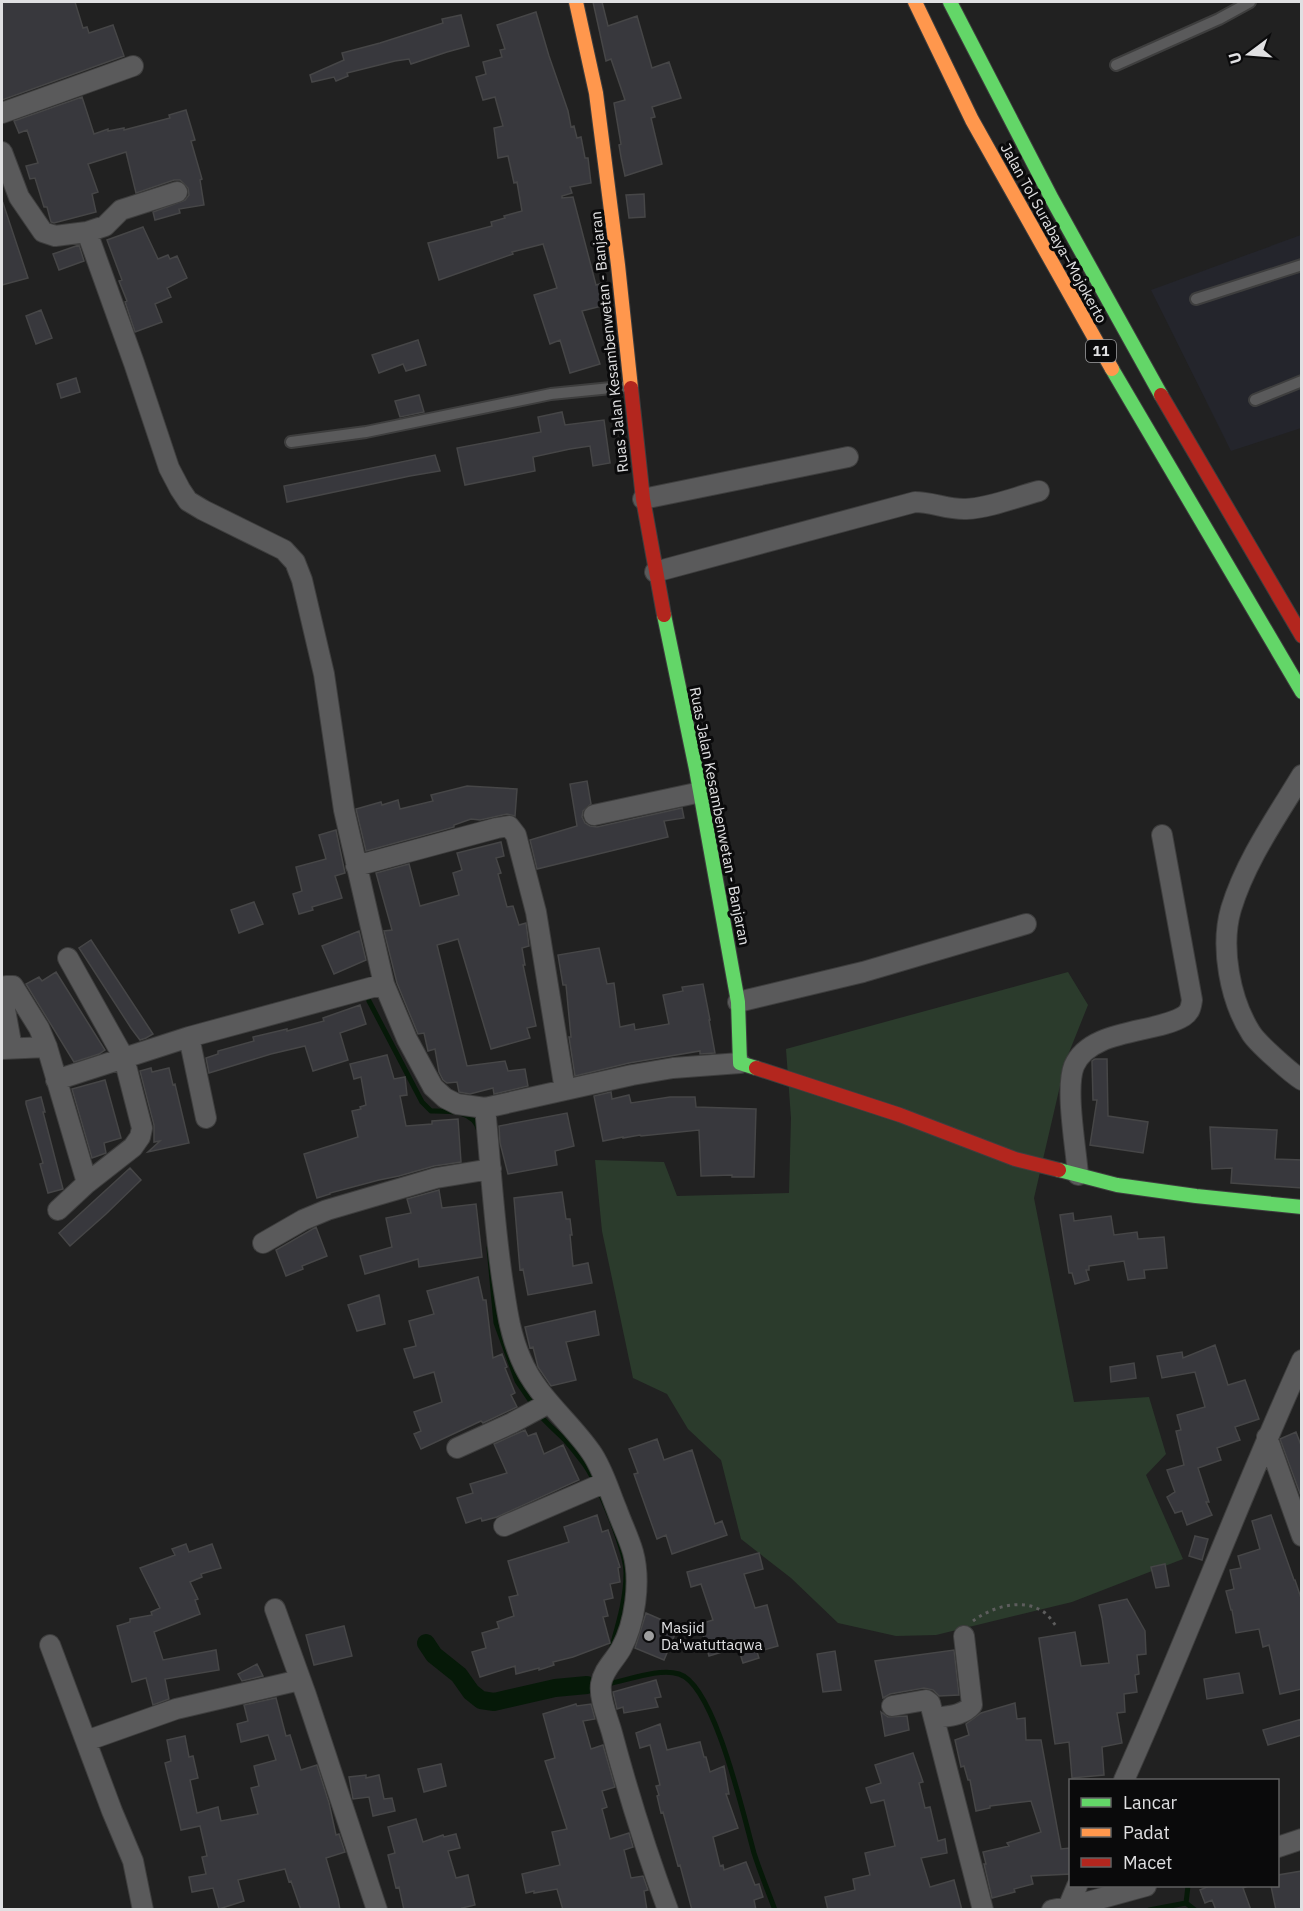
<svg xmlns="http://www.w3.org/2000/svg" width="1303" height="1911" viewBox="0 0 1303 1911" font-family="'IBM Plex Sans',sans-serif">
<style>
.built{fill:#24252c}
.green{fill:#2b3b2c}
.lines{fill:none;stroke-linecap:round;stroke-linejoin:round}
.stream{stroke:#061908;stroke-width:5}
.canal{stroke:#061908;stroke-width:18}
.building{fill:#38383d;stroke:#464647;stroke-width:1.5}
.lane-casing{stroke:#3e3e3e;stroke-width:14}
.street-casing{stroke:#3e3e3e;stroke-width:22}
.fast-casing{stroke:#3e3e3e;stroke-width:16}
.slow-casing{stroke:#3e3e3e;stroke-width:16}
.jam-casing{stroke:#3e3e3e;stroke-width:16}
.path{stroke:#5d5d5d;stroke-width:3;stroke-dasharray:3 4.5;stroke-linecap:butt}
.lane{stroke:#5a5a5b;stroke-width:10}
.street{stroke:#5a5a5b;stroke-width:20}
.fast{stroke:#63d668;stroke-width:14}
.slow{stroke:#ff974d;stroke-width:14}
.jam{stroke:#b3261e;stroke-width:14}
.poi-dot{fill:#9d9d9e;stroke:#0a0a0b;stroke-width:2}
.labels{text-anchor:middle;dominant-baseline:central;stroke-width:6;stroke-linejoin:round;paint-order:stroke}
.shield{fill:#0a0a0b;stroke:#a0a0a2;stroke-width:1.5}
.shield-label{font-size:14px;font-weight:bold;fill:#e0e0e2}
.street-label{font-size:15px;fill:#e0e0e2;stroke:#0a0a0b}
.poi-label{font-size:15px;fill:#e0e0e2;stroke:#0a0a0b;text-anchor:start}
</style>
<rect width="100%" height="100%" fill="#212121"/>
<!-- built -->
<path class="built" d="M1301 235V428L1231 451 1151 290Z"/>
<!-- green -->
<path class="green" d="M1068 972 1088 1005 1066 1060 1034 1198 1074 1402 1149 1397 1166 1454 1146 1475 1183 1559 1072 1602 936 1635 896 1636 838 1623 791 1578 741 1539 721 1460 688 1429 667 1394 633 1378 602 1231 595 1160 664 1162 677 1196 789 1193 791 1118 786 1049Z"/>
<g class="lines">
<!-- stream -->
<path class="stream" d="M369 1001 422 1102 431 1111C449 1111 474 1110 479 1131
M489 1248 496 1323 517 1381 534 1406
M539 1414C547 1424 556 1431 565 1440 572 1448 579 1457 585 1465 598 1484 626 1551 626 1573 626 1600 618 1624 611 1650
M612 1683C631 1679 660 1668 679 1674 715 1685 744 1818 754 1853 760 1872 768 1891 775 1910
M1186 1903 1188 1886
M1149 1910 1186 1903 1195 1910"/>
<!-- canal -->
<path class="canal" d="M426 1643 434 1655 459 1675 471 1692 481 1700 494 1702 555 1688 587 1685"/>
</g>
<!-- building -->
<path class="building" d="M2 2H75L83 28 87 27 89 33 113 25 124 56 2 100Z
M593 2H602L608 26 637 16 652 68 669 62 681 98 652 107 655 117 651 118 662 164 625 176 621 157 619 145 621 144 614 103 625 100 611 59 606 61Z
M536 12 549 56 568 111 571 127 574 126 577 138 581 137 585 158H588L591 183 570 187 572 193 562 196V198L573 197 596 285 603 283 606 305 582 311 600 364 570 373 560 340 550 344 534 295 557 288 543 244 512 252 513 254 439 280 428 243 492 226 491 222 505 218 504 216 522 211 517 182 514 183 508 156 498 158 494 128 503 126 495 97 483 100 476 77 486 74 483 62 502 57 500 50 505 49 497 25Z
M461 15 469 46 447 52 411 64 409 59 395 61 347 73 348 76 336 81 334 77 312 82 310 75 344 60 342 53 380 43 443 23 442 19Z
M82 97 94 134 108 129V131L124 128V130L170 118 169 115 186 110 195 140 191 141 202 179 200 180 204 205 179 209 180 213 155 220 153 212 185 200 189 195 188 188 180 180H174L136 193 126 152 88 164 98 192 92 194 96 212 54 223 51 222 47 207H44L35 178 30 179 26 166 38 163 27 130 19 133 14 121Z
M644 194 645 217 629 218 626 195Z
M3 203 28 278 2 285V204Z
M143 227 158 259 168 255 170 259 177 256 187 278 167 288 171 297 155 304 162 322 135 332 125 302 127 301 119 281 122 280 107 240Z
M79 245 84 261 59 270 53 254Z
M41 310 52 338 36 344 26 316Z
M418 340 426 365 406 371 403 364 379 373 372 355Z
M76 378 80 392 61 398 57 384Z
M419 395 424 412 400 417 395 401Z
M562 412 565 425 604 420 610 463 593 466 590 446 570 449 533 457 535 471 465 485 457 448 541 432 538 417Z
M435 455 440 471 410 476 287 502 284 486Z
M587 781 591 804 583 811 582 817 585 823 590 826 597 827 682 808 684 818 664 821 668 837 537 869 530 840 577 826 570 784Z
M467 786 517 789 515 816 507 814 480 820 471 819 454 825V827L366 851 356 809 381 802 382 805 398 800 400 809 433 801 431 795Z
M336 830 345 873 335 876 342 898 312 907 313 910 299 914 293 894 302 891 296 867 326 859 319 835Z
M501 842 504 856 496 858 501 873 498 874 507 907 513 906 519 925 526 923 529 946 522 948 525 965H523L536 1026 527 1028 530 1038 491 1049 458 939 437 945 467 1066 505 1061 508 1071 525 1069 528 1086 494 1094 493 1088 470 1094 459 1092 457 1082 447 1083 443 1080 439 1072 435 1049 428 1051 424 1033 418 1034 397 983 384 931 392 930 376 873 409 864 420 906 459 895 453 873 462 870 457 853Z
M254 902 263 924 239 933 231 910Z
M359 931 366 960 334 974 322 946Z
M91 940 153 1034 146 1038 140 1040 131 1028 79 948Z
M599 948 607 984 614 983 620 1027 634 1024 635 1030 669 1024 663 995 683 991 682 987 703 984 710 1020H709L715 1053 700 1054V1051L629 1063 575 1076 569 1037H571L566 985H563L558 955Z
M56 972 105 1050 99 1054 74 1062 26 984 39 977 42 981Z
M360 1005 366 1024 340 1033 348 1060 313 1071 305 1046 271 1054 209 1073 206 1058 218 1054V1051L254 1041 253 1037 287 1029V1031L324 1021 323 1018Z
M387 1055 394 1079 405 1077 407 1095 400 1096 406 1126 432 1124V1121L458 1119 461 1162 434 1166 399 1176 379 1180 330 1193V1194L317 1198 304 1154 358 1137 352 1111 361 1109 360 1107 366 1105 361 1077 354 1079 350 1064Z
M1095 1059H1107L1108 1116 1148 1122 1143 1153 1090 1145 1097 1100H1093L1092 1061Z
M151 1068 152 1072 169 1068 173 1085 175 1084 189 1143 148 1152 160 1141 154 1142V1125L140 1071Z
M105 1080 121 1138 104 1143 106 1153 92 1158 72 1089Z
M611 1092 612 1099 629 1095 631 1103 670 1097H695L696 1107 756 1109 754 1177H732V1175L701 1176 699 1130 641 1136 640 1135 623 1138V1137L603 1141 594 1096Z
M41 1097 45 1112H43L63 1189 48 1193 40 1164 43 1163 26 1104V1101Z
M567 1113 574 1146 555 1151 557 1165 508 1174 500 1143 499 1126Z
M1210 1127 1277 1130 1275 1159 1302 1160V1188L1231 1183 1232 1168 1212 1169Z
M130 1168 141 1180 106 1214 70 1246 59 1233Z
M439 1190 442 1208 476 1204 482 1257 419 1267 418 1259 365 1274 360 1256 392 1247 386 1218 411 1213 407 1199Z
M562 1192 566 1219H570L572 1235H570L573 1266 588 1263 592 1283 528 1295 523 1269 520 1270 514 1198Z
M1073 1213 1074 1221 1111 1216 1114 1235 1137 1232 1138 1239 1164 1237 1167 1268 1144 1270 1145 1278 1128 1280 1124 1261 1089 1266V1270H1086L1089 1280 1075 1284 1072 1273H1069L1060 1215Z
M316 1227 327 1256 302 1266 303 1269 286 1276 276 1250Z
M478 1277 483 1300H486L493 1358 502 1354 507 1367 505 1368 515 1393 511 1395 517 1407 483 1423 481 1421 421 1449 414 1434 421 1431 414 1412 442 1402 434 1372 414 1378 404 1349 416 1346 409 1321 434 1314 427 1291Z
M379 1295 385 1324 357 1331 348 1305Z
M595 1311 599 1335 566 1342 576 1380 551 1386 538 1367 533 1347 530 1348 525 1327Z
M1215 1345 1228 1385 1245 1380 1259 1419 1235 1427 1240 1440 1217 1448 1221 1460 1198 1468 1209 1502H1206L1212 1515 1187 1525 1182 1511 1175 1513 1167 1497 1175 1492 1167 1470 1184 1465 1176 1431 1181 1430 1177 1415 1205 1407 1195 1372 1162 1378 1157 1356 1182 1352 1183 1358Z
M1134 1363 1136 1378 1111 1382 1110 1367Z
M525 1430 528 1436 536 1433 544 1454 563 1445 579 1480 497 1517 482 1521 481 1518 466 1523 457 1498 473 1493 470 1484 507 1473 494 1444Z
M1296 1432 1302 1448V1499L1280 1439Z
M657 1439 664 1460 692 1450 715 1524 722 1521 727 1535 672 1554 666 1535 657 1539 634 1474 638 1473 629 1449Z
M597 1515 602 1532 608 1530 620 1567 618 1568 620 1582 610 1584 613 1598 604 1600 608 1616 603 1617 610 1643 573 1657 553 1662 554 1665 539 1670V1668L516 1674 515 1666 480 1677 472 1652 486 1648 482 1633 499 1628 497 1622 514 1616 509 1597 518 1595 508 1561 569 1542 564 1527Z
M1271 1515 1294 1580H1295L1302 1601V1689L1280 1694 1269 1645 1263 1647 1259 1629 1236 1633 1232 1610H1231L1226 1591 1234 1589 1230 1570 1241 1568 1238 1556 1260 1549 1252 1521Z
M1195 1536 1208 1539 1202 1560 1189 1556Z
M186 1544 189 1552 212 1544 221 1568 201 1574 202 1577 190 1582 198 1599 195 1600 200 1614 154 1632 163 1660 216 1650 219 1670 165 1679 169 1699 153 1705 146 1678 132 1682 117 1626 130 1622V1619L152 1615 151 1612 160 1608 140 1568 175 1555 172 1549Z
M759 1553 763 1569 744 1574 755 1608 767 1605 778 1646 757 1652 759 1658 743 1663 738 1647 709 1656 700 1624 713 1620 701 1584 691 1587 687 1572Z
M1165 1564 1169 1586 1156 1588 1151 1567Z
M1127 1599 1145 1631 1146 1654 1137 1655 1139 1674 1135 1675 1137 1692 1124 1694 1125 1712 1117 1713 1122 1743 1102 1747 1104 1775 1072 1778 1069 1742 1055 1744 1039 1638 1075 1632 1081 1666 1109 1663 1102 1618 1099 1605Z
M646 1613 678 1627 664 1660 635 1648Z
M344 1626 352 1656 314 1665 306 1635Z
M954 1650 959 1695 939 1696 933 1690 924 1688 890 1694 883 1698 875 1661Z
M835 1651 841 1690 823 1692 817 1654Z
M257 1664 263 1676 242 1681 238 1674Z
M1239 1673 1243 1693 1207 1699 1204 1679Z
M656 1680 661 1697 655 1698 658 1707 624 1713 623 1707 617 1709 613 1692Z
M276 1698 286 1736 290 1735 301 1770 317 1765 329 1803 336 1835 339 1834 345 1852 326 1858 338 1899 340 1910H301L291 1881 289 1882 285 1869 238 1880 244 1901 219 1909 213 1888 192 1892 189 1877 206 1874 202 1857 207 1856 200 1826 181 1830 165 1763 171 1761 167 1740 185 1736 189 1757 193 1756 198 1778 190 1780 197 1813 218 1807 221 1821 258 1814 251 1788 259 1786 254 1766 276 1760 268 1735 241 1742 237 1724 248 1721 244 1705Z
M1015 1703 1017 1719 1025 1718 1026 1740H1041L1061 1849 1070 1848 1071 1874 1031 1876 1033 1884 1014 1889 1015 1892 992 1898 984 1864H986L983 1852 1009 1846 1007 1843 1041 1832 1031 1801 990 1806V1808L976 1811 970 1780H968L964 1766 961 1767 955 1740 969 1735 966 1724 981 1713Z
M576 1704 577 1706 591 1704 595 1719 583 1721 591 1749 603 1745 615 1787 602 1791 607 1807 602 1809 610 1839 629 1833 633 1847 624 1850 631 1878 643 1876 648 1890 644 1891 647 1910H563L557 1889 534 1893V1891L526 1893 522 1874 560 1865 552 1832 567 1829 545 1761 555 1758 543 1714Z
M881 1712 888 1717 907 1716 909 1730 885 1736Z
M1302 1719V1735L1268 1745 1263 1730Z
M660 1724 667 1750 700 1742 704 1757H706L710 1772 724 1766 729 1794H726L738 1828 713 1837 720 1866 723 1865 724 1870 746 1862 755 1885 759 1884 763 1897 754 1900 756 1910H692L680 1865 678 1866 663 1812 661 1813 657 1796 659 1795 656 1786 660 1785 650 1745 640 1748 636 1733Z
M913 1753 923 1782 919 1783 925 1808 930 1807 938 1841 945 1839 947 1853 921 1858 930 1887 954 1880 962 1910H828L825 1897 855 1890 853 1879 870 1875 865 1853 895 1846 884 1800 871 1803 866 1788 881 1783 875 1765Z
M441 1764 446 1786 424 1792 418 1769Z
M366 1775V1778L379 1775 384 1799 392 1798 395 1811 373 1816 369 1797 353 1799 349 1777Z
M416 1819 423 1842 443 1835 444 1837 456 1834 460 1848 448 1851 456 1878 468 1875 475 1905 462 1908 463 1910H404L399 1887 396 1888 388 1855 395 1853 388 1827Z
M1302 1871V1910H1276L1271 1886H1278V1875Z
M1206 1886H1248L1243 1888 1251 1910H1216L1212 1900 1205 1903 1200 1890 1207 1887Z"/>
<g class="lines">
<!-- lane casing -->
<g class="lane-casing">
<path id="lane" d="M1116 65 1219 19 1250 2
M1196 299 1302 265
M1255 400 1302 381
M291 442 366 432 551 394 631 386"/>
</g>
<!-- street casing -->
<g class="street-casing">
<path id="street" d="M2 113 133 66
M2 152 19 197 43 232 55 236 87 232 134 363 169 468 180 489 188 501 203 510 284 550 295 562 302 580 324 674 344 810 384 984 407 1039 433 1087 445 1098 457 1104 485 1108 632 1075 673 1068 740 1063
M87 232 105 226 121 210 177 192
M643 499 848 457
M655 572 915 502C932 502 949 510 966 509 990 508 1016 497 1039 491
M1302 775C1276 818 1246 860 1231 909 1220 947 1230 1000 1251 1033 1257 1043 1291 1073 1302 1080
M594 815 701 792
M356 866 497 828 509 826 516 835 536 912 565 1090
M738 1002 863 972 1026 924
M189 1037 206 1118
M12 1048 2 993 4 989 6 986H13L39 1028 47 1047 87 1183
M2 1049 47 1047
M56 1080 189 1037 384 984
M485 1108C491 1167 494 1226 503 1284 507 1310 510 1334 521 1359 536 1396 569 1420 591 1452 603 1469 609 1491 617 1510 622 1524 629 1538 633 1552 641 1581 635 1624 621 1649 614 1661 603 1670 601 1684 599 1699 608 1718 612 1733 628 1793 646 1851 668 1910
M1078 1175C1076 1148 1065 1089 1074 1066 1090 1028 1156 1034 1184 1016 1190 1012 1191 1007 1192 1000L1162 835
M58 1210 87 1183 133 1147 140 1137 142 1128 124 1058 68 958
M263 1243 303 1220 327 1210 436 1178 491 1169
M1267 1437 1302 1536
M457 1448 512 1423 549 1403
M504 1526 606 1482
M275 1609 306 1695 377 1910
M50 1645 112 1811 133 1861 143 1910
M892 1706 926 1700 930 1703 983 1910
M935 1718C948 1716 963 1716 972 1705L964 1636
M86 1741 176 1709 300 1680
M1124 1780C1186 1642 1239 1499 1302 1360
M1278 1847 1302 1839
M1052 1910 1077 1905 1146 1886
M1067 1910 1077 1886"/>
</g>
<!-- fast casing -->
<g class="fast-casing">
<path id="fast" d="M950 2 1052 199 1161 395
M1112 369 1302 692
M664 615 696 769 738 1002 740 1063 756 1068
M1059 1170 1117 1185 1196 1196 1302 1207"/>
</g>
<!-- slow casing -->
<g class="slow-casing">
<path id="slow" d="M576 2 596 93 618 265 631 388
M915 2 972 120 1112 369"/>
</g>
<!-- jam casing -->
<g class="jam-casing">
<path id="jam" d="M631 388 643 499 664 615
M1161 395 1302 636
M756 1068 900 1115 1015 1159 1059 1170"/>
</g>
<!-- path -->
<path class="path" d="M973 1621C991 1607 1022 1598 1042 1611 1048 1614 1052 1621 1056 1626"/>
<!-- lane -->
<use href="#lane" class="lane"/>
<!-- street -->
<use href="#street" class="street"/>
<!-- fast -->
<use href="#fast" class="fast"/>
<!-- slow -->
<use href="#slow" class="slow"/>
<!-- jam -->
<use href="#jam" class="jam"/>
</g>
<!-- markers -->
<circle class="poi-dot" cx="649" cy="1636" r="6"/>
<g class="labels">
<!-- shield labels -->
<rect class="shield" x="1086" y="340" width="30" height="22" rx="4.5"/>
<g class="shield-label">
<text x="1101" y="351">11</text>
</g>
<!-- street labels -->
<g class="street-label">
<text transform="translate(1054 233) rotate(61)">Jalan Tol Surabaya–Mojokerto</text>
<text transform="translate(609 342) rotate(-96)">Ruas Jalan Kesambenwetan - Banjaran</text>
<text transform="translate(720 816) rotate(79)">Ruas Jalan Kesambenwetan - Banjaran</text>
</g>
<!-- poi labels -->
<g class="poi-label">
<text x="661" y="1627">Masjid<tspan x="661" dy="17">Da'watuttaqwa</tspan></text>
</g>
</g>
<!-- border -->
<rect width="1303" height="1911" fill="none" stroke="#e0e0e2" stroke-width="6"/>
<!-- legend -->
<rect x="1069" y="1779" width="210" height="108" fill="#0a0a0b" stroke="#606061" stroke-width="1.5"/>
<rect x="1081" y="1798" width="30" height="9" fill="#63d668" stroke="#606061" stroke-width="1.5"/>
<text x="1123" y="1809" font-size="18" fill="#e0e0e2">Lancar</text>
<rect x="1081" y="1828" width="30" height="9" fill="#ff974d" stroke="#606061" stroke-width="1.5"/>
<text x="1123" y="1839" font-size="18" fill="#e0e0e2">Padat</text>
<rect x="1081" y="1858" width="30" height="9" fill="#b3261e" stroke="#606061" stroke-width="1.5"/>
<text x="1123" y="1869" font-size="18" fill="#e0e0e2">Macet</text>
<!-- north arrow -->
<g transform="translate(1249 54) rotate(254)" stroke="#0a0a0b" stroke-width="4.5" paint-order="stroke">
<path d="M0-4.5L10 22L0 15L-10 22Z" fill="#e0e0e2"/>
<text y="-9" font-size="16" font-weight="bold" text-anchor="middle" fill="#e0e0e2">U</text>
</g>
</svg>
